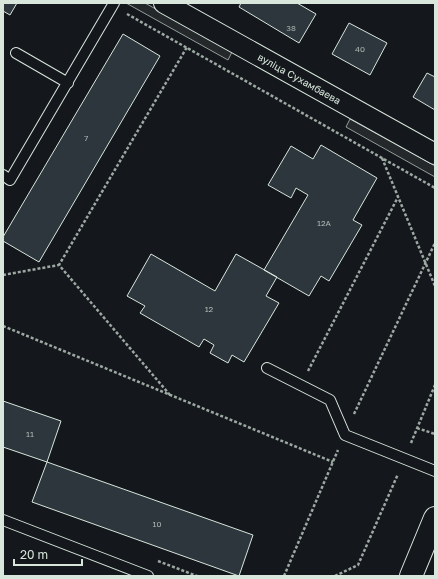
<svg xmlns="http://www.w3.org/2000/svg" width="438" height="579" viewBox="0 0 438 579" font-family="'Golos Text',sans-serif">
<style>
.parking{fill:#24282b;stroke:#939e99}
.building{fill:#2c363c;stroke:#d8e6dc}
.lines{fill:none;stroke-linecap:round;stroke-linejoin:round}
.service-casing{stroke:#d8e6dc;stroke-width:12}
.minor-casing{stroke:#d8e6dc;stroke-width:22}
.tertiary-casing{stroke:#d8e6dc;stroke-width:24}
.path{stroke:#9da8a2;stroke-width:2.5;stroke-dasharray:3 2;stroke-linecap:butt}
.service{stroke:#14181c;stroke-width:10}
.minor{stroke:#14181c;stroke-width:20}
.tertiary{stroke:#14181c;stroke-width:22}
.labels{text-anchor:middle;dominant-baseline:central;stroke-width:3;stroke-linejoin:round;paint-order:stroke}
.number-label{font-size:8px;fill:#adbab4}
.street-label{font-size:10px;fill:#d8e6dc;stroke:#14181c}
</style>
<rect width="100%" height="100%" fill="#14181c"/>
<!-- parking -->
<path class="parking" d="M126 3H145L232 52 228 60Z
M350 119 435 166V177L346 127Z"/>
<!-- building -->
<path class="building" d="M3 3H17L10 15 3 11Z
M241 3H297L316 14 299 43 239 7Z
M349 23 387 43 370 75 332 54Z
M123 34 160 56 39 262 3 241V237Z
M427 73 435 77V110L413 97Z
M321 145 377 178 353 220 362 225 329 281 321 276 309 296 264 270 308 195 296 188 291 198 268 185 291 146 313 159Z
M151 254 215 291 236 254 277 277 266 296 279 303 244 362 232 355 228 363 210 353 214 345 204 339 199 347 140 313 145 306 127 296Z
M3 401 61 421 47 462 3 447Z
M47 462 253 535 239 576 32 502Z"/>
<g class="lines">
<!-- service casing -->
<g class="service-casing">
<path id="service" d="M16 53 68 83
M3 175 10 180 114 3
M267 368 330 400 345 435 435 471
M3 520 148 576"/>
</g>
<!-- minor casing -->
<g class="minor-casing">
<g id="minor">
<path id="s1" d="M164 3 435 154"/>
</g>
</g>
<!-- tertiary casing -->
<g class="tertiary-casing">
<path id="tertiary" d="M411 576 435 518"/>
</g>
<!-- path -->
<path class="path" d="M127 14 435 188
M382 158 435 286
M3 275 59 265
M3 326 333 462
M308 371 398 197
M170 395 59 265 187 47
M354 414 435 243
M417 428 435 434
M411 443 435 385
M158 561 197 576
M284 576 338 450
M335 576 358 565 398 474"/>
<!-- service -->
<use href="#service" class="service"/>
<!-- minor -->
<use href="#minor" class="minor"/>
<!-- tertiary -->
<use href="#tertiary" class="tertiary"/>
</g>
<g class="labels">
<!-- number labels -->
<g class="number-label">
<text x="291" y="28">38</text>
<text x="360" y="49">40</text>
<text x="86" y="138">7</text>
<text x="324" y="223">12А</text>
<text x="209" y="309">12</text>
<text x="30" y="434">11</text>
<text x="157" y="524">10</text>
</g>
<!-- street labels -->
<g class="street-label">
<text stroke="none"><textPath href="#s1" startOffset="155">вуліца Сухамбаева</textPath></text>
</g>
</g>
<!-- border -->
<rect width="438" height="579" fill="none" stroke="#d8e6dc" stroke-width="8"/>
<!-- scale -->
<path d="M14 559v6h68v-6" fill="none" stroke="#d8e6dc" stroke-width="2"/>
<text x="20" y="559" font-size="12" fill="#d8e6dc" stroke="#14181c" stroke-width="3" paint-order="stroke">20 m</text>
</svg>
